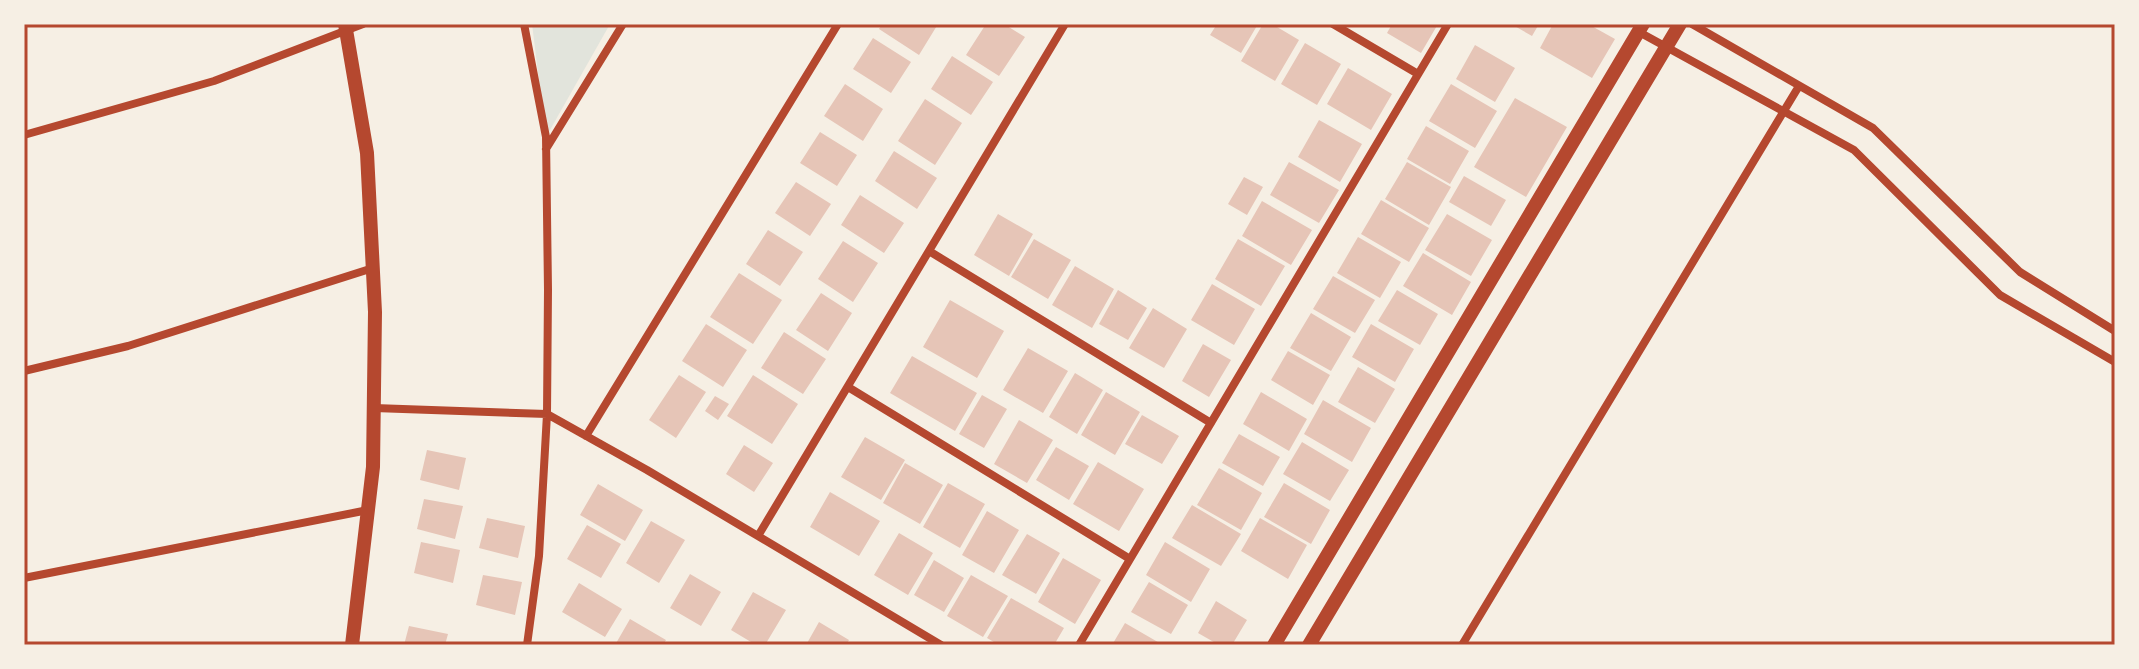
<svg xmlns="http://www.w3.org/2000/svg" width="2139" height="669" viewBox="0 0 2139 669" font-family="'DM Sans',sans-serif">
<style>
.green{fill:#e2e4dc}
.building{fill:#e6c5b7}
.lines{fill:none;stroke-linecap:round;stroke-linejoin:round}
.minor{stroke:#b5482f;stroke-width:8}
.tertiary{stroke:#b5482f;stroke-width:14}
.neatline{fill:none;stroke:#b5482f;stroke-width:3}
</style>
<rect width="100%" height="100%" fill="#f6efe4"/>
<!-- green -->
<path class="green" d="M532 24H610L546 137Z"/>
<!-- building -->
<path class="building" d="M882 24H938L919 55 879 29Z
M986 24H1004L1025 37 999 76 966 55Z
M1217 24H1258L1241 53 1210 35Z
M1263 24H1272L1299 40 1275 81 1241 61Z
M1392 24H1438L1421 53 1387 33Z
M1511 24H1539L1532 36Z
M1553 24H1588L1615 39 1592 78 1540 48Z
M873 38 911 62 891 93 853 69Z
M1305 43 1341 64 1317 105 1281 84Z
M1475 45 1515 68 1495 102 1456 79Z
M952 56 993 82 971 115 931 89Z
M1348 68 1392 94 1371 130 1327 104Z
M845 84 883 109 863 141 824 116Z
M1451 84 1497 111 1475 148 1429 121Z
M1515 98 1567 127 1526 197 1474 167Z
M925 99 962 123 935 165 898 141Z
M1319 120 1362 144 1340 182 1298 157Z
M1426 126 1469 151 1450 184 1407 159Z
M820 132 857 155 837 186 800 163Z
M894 151 937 178 917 209 875 181Z
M1289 162 1339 190 1319 223 1270 195Z
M1407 162 1451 187 1429 225 1385 199Z
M1464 176 1506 200 1491 226 1449 202Z
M1244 177 1263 187 1247 215 1228 204Z
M796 182 831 204 810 236 775 213Z
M860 195 904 223 884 253 841 225Z
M1381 200 1429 228 1409 262 1361 234Z
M1262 201 1312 230 1291 265 1242 236Z
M998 214 1033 234 1009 276 974 255Z
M1447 214 1492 240 1471 276 1425 250Z
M768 230 803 252 780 286 746 264Z
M1358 237 1401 262 1380 298 1337 273Z
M1034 239 1071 260 1048 299 1011 277Z
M1238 239 1285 266 1261 306 1215 279Z
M843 241 878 263 853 302 818 279Z
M1423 253 1471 282 1452 315 1403 286Z
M1075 266 1114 289 1092 328 1052 305Z
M739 273 782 300 753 344 710 317Z
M1333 276 1375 300 1355 333 1313 309Z
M1212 284 1255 309 1234 345 1191 320Z
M1118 290 1147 308 1128 340 1099 324Z
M1397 290 1438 314 1420 345 1378 321Z
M821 293 852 313 828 351 796 330Z
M950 300 1004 331 977 378 923 347Z
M1153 308 1187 329 1164 368 1129 348Z
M1311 313 1351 337 1331 371 1290 348Z
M706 324 747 350 723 387 682 361Z
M1371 324 1414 349 1395 382 1352 357Z
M784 332 826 359 803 394 761 368Z
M1203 344 1231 360 1209 397 1182 381Z
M1028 348 1068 371 1043 413 1003 390Z
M1288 351 1330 375 1313 405 1271 380Z
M912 356 977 393 955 431 890 393Z
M1358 367 1395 389 1375 423 1338 402Z
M1075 373 1103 390 1077 434 1049 417Z
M679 375 706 392 676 438 649 420Z
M753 375 798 404 772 444 727 416Z
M1106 392 1140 412 1115 455 1081 435Z
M1261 392 1307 419 1289 451 1243 424Z
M982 395 1007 409 984 448 959 434Z
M715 396 729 404 718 420 705 411Z
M1323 400 1371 428 1352 462 1304 434Z
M1142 415 1179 436 1162 464 1125 444Z
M1019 420 1053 440 1027 483 994 464Z
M1239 434 1280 457 1263 486 1222 463Z
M865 437 905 460 881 500 841 477Z
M1302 442 1349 470 1330 501 1283 474Z
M744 445 773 463 754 492 726 474Z
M1056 447 1089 466 1069 500 1036 480Z
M427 450 466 458 459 490 420 480Z
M1098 462 1144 489 1119 531 1073 504Z
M905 463 943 485 920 524 883 503Z
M1219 468 1262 493 1241 530 1197 505Z
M948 483 985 504 960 548 923 527Z
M1284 483 1330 510 1311 544 1264 517Z
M598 484 643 510 625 541 580 515Z
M830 492 880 521 859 556 810 527Z
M424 499 463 506 455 539 417 529Z
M1192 505 1241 534 1221 566 1172 538Z
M987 511 1019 530 994 573 962 555Z
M487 518 525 526 518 558 479 548Z
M1260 518 1307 545 1288 579 1241 551Z
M651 521 685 540 659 583 626 563Z
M587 525 621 544 601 578 567 559Z
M899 533 933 553 908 595 874 575Z
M1027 534 1060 553 1036 594 1002 575Z
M421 542 460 550 453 583 414 573Z
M1165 542 1210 569 1191 602 1146 575Z
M1063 558 1101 580 1075 624 1038 602Z
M934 560 964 578 944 612 914 595Z
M690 574 721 592 701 626 670 608Z
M483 575 522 582 515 615 476 605Z
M971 575 1008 596 983 637 947 616Z
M1149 582 1188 605 1171 634 1131 612Z
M579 583 622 609 605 637 562 612Z
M753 592 786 610 765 645H756L731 630Z
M1011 598 1064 628 1054 645H999L987 638Z
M1216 601 1247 620 1232 645H1219L1198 633Z
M630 619 666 640 663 645H615Z
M819 622 849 640 846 645H806Z
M1125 623 1163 645H1112Z
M409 626 448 634 445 645H404Z"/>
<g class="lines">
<!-- minor -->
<path class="minor" d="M524 24 546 137 548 290 547 414 539 556 527 645
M1333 24 1418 74
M1692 24 1873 128 2020 272 2115 331
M1639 32 1854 150 2000 295 2115 362
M24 135 214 81 363 24
M546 149 623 24
M929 251 1211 423
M24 371 128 346 373 268
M848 387 1130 559
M374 408 547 414 647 470 941 645
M586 436 838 24
M758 536 1065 24
M24 578 368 510
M1079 645 1448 24
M1462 645 1799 86"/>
<!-- tertiary -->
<path class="tertiary" d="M345 24 367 153 375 312 373 467 352 645
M1274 645 1643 24
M1309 645 1680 24"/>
</g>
<!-- border -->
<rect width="2139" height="669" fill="none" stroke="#f6efe4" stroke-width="52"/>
<rect x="26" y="26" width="2087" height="617" class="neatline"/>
</svg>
